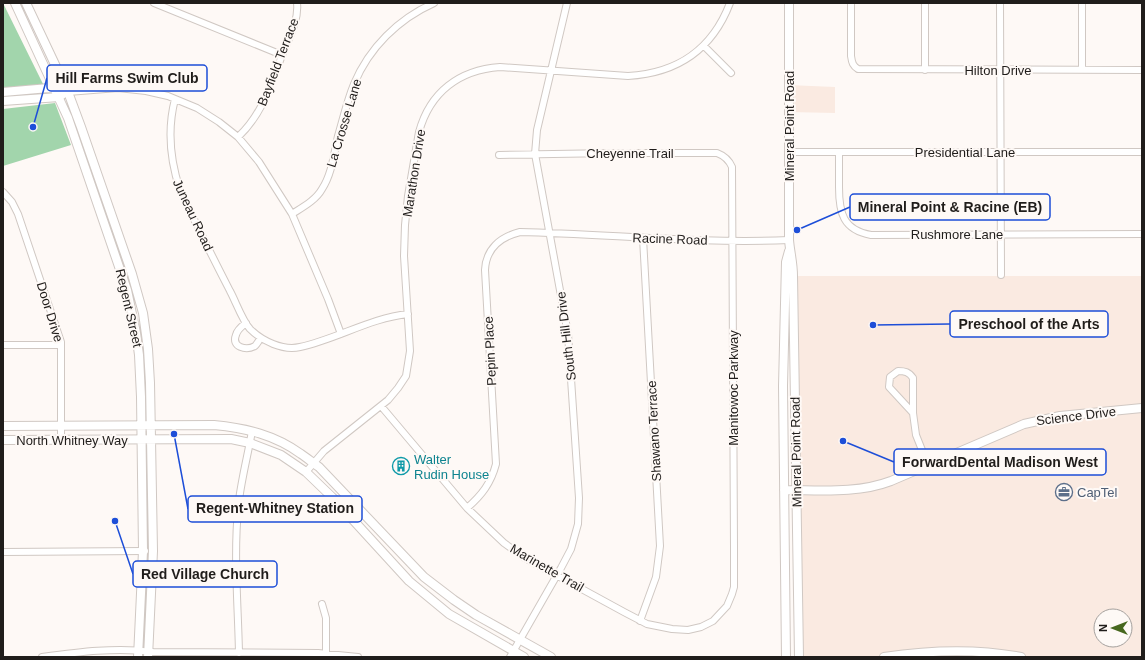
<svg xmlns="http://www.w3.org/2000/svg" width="1145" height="660" viewBox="0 0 1145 660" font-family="Helvetica,sans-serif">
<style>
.built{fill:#faeae1;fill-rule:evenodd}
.green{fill:#a2d5ac}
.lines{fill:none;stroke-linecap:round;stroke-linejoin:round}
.street-casing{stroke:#d0c8c3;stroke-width:8}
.secondary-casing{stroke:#d0c8c3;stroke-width:10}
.street{stroke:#fff;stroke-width:6}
.secondary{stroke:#fff;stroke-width:8}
.labels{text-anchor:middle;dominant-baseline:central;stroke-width:4;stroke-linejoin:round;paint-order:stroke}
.street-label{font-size:13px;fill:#201d1b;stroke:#fef9f6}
.culture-label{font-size:13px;fill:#0d838f;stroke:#fef9f6;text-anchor:start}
.service-label{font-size:13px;fill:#4e5e75;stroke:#fef9f6;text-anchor:start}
.leader{fill:none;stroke:#1d4ed8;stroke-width:1.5}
.callout-dot{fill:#1d4ed8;stroke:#fef9f6;stroke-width:1.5}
.callout{fill:#fef9f6;stroke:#1d4ed8;stroke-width:1.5}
.callout-label{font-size:14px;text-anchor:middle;font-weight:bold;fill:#201d1b}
</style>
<rect width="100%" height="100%" fill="#fef9f6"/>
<!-- built -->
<path class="built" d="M788 85 835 87V113L788 112Z
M793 276H1142V657H799ZM1101 616H1125V640H1101Z"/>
<!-- green -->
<path class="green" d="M3 3 44 86 3 90Z
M55 103 71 145 3 166V109Z
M148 651 318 653 358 657H148Z"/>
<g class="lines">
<!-- street casing -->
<g class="street-casing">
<path id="street" d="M154 3 282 55
M851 3V56C852 63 853 66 858 69L1142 70
M925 3V70
M1000 3 1001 275
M1082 3V70
M704 46 731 73
M68 92 118 88 146 91 168 96 197 108 219 122 238 137 259 162 292 214 328 299 341 334
M175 99C167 130 170 160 180 190 196 224 213 258 230 291 236 302 242 320 250 329 262 341 283 351 300 347 337 339 370 318 408 314
M238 137C263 114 271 83 283 53 289 38 299 20 297 3
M788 152H1142
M839 153C839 164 839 176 839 187 839 213 843 230 871 235L1142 234
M3 192 12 202 18 214 61 342V440
M292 214C303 207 316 200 322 189 332 174 334 153 338 136 343 119 347 101 354 84 369 48 398 19 434 3
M246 323C242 326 237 330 236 335 231 347 246 351 255 346 257 344 259 340 261 338
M3 345H61
M898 371C905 371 909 372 913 378V413L889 387 890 377Z
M381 406 467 508 504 543 525 558 624 612 647 624 672 629 688 630 701 627 713 621 727 606 732 594 734 587V548L732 167C729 160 725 156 717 153H614L499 155
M913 413 916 435 928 465
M306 472 324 451 388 400 398 388 406 376 410 351 404 256 405 225 408 196 419 132C430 92 459 70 500 67L628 76C678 73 712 50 730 3
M467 508C482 495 491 483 496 464L485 270C486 249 500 237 520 232 610 234 699 244 789 240
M3 552 145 551
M322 604 326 618V653
M640 621 656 577 660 546 643 238
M239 653C238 603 233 550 239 500 242 477 248 454 252 431
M42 657C79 652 116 647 153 652L318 653 358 657
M510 657 561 568 571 549 578 524 579 498 568 334 535 154 537 130 567 3"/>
</g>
<!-- secondary casing -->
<g class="secondary-casing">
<path id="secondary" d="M15 3 68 118 127 290 136 333 139 355 141 397 143 551 138 657
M26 3 68 92 81 127 132 274 143 313 148 349 150 383 153 551 148 657
M789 3V240C790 252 793 263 793 276L799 657
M3 92 49 88 57 89
M3 101 59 97 62 95
M3 426 214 425C246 428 275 435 301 454 307 458 313 463 319 467L424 577 454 600 476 615 551 657
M3 440 231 439 250 443 281 455 306 472 332 497 409 581 449 614 524 657
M784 490C819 490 857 494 891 481L1024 424 1060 416 1142 408
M786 657 783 386 786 262 789 251
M884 657C930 650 975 648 1021 657"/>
</g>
<!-- street -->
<use href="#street" class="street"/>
<!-- secondary -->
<use href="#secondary" class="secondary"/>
</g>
<!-- icons -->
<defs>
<g id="building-ring" transform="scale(0.9)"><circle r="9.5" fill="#fef9f6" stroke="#0f9aa8" stroke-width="1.5"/><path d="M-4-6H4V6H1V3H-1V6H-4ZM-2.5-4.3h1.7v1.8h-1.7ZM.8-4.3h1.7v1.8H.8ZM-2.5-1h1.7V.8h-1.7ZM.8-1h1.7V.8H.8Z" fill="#0f9aa8"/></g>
<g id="office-ring" transform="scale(0.9)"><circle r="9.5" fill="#fef9f6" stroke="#5c6f8a" stroke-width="1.5"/><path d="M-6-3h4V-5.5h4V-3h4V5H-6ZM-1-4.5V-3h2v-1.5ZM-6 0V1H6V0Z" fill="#5c6f8a"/></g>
</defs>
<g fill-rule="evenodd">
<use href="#building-ring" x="401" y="466"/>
<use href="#office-ring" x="1064" y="492"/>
</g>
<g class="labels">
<!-- street labels -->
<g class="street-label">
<text transform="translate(278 62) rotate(-69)">Bayfield Terrace</text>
<text x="998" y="70">Hilton Drive</text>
<text transform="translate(344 123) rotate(-73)">La Crosse Lane</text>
<text transform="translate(789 126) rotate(-90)">Mineral Point Road</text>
<text x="965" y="152">Presidential Lane</text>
<text x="630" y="153">Cheyenne Trail</text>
<text transform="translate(414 173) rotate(-81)">Marathon Drive</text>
<text transform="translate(193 215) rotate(65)">Juneau Road</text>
<text x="957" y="234">Rushmore Lane</text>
<text transform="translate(670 239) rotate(2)">Racine Road</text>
<text transform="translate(129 308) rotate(77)">Regent Street</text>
<text transform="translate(50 312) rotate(73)">Door Drive</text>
<text transform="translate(566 336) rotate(-97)">South Hill Drive</text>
<text transform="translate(490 351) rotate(-93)">Pepin Place</text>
<text transform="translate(733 388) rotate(-90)">Manitowoc Parkway</text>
<text transform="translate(1076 416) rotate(-7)">Science Drive</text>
<text transform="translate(654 431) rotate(-93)">Shawano Terrace</text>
<text x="72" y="440">North Whitney Way</text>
<text transform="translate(796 452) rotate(-91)">Mineral Point Road</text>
<text transform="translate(547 568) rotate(30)">Marinette Trail</text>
</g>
<!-- culture labels -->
<g class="culture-label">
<text x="414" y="459">Walter<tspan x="414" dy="15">Rudin House</tspan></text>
</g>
<!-- service labels -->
<g class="service-label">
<text x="1077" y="492">CapTel</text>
</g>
</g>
<!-- callouts -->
<path class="leader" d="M33 127L47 78M797 230L850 207M873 325L950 324M843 441L894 462M174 434L188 509M115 521L133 574"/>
<g class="callout-dot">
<circle cx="33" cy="127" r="4"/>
<circle cx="797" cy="230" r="4"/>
<circle cx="873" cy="325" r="4"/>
<circle cx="843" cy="441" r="4"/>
<circle cx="174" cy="434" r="4"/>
<circle cx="115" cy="521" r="4"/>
</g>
<g class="callout">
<rect x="47" y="65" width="160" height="26" rx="4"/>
<rect x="850" y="194" width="200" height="26" rx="4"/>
<rect x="950" y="311" width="158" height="26" rx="4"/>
<rect x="894" y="449" width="212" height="26" rx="4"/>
<rect x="188" y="496" width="174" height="26" rx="4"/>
<rect x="133" y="561" width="144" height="26" rx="4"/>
</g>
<g class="callout-label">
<text x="127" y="83">Hill Farms Swim Club</text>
<text x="950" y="212">Mineral Point &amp; Racine (EB)</text>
<text x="1029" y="329">Preschool of the Arts</text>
<text x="1000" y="467">ForwardDental Madison West</text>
<text x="275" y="513">Regent-Whitney Station</text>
<text x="205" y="579">Red Village Church</text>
</g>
<!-- border -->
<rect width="1145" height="660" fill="none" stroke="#201d1b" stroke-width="8"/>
<!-- north arrow -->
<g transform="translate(1113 628) rotate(270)"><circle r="19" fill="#fef9f6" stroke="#a5a19e"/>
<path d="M0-3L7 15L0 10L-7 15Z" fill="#47671e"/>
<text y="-6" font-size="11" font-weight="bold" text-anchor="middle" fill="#201d1b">N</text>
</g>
</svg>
